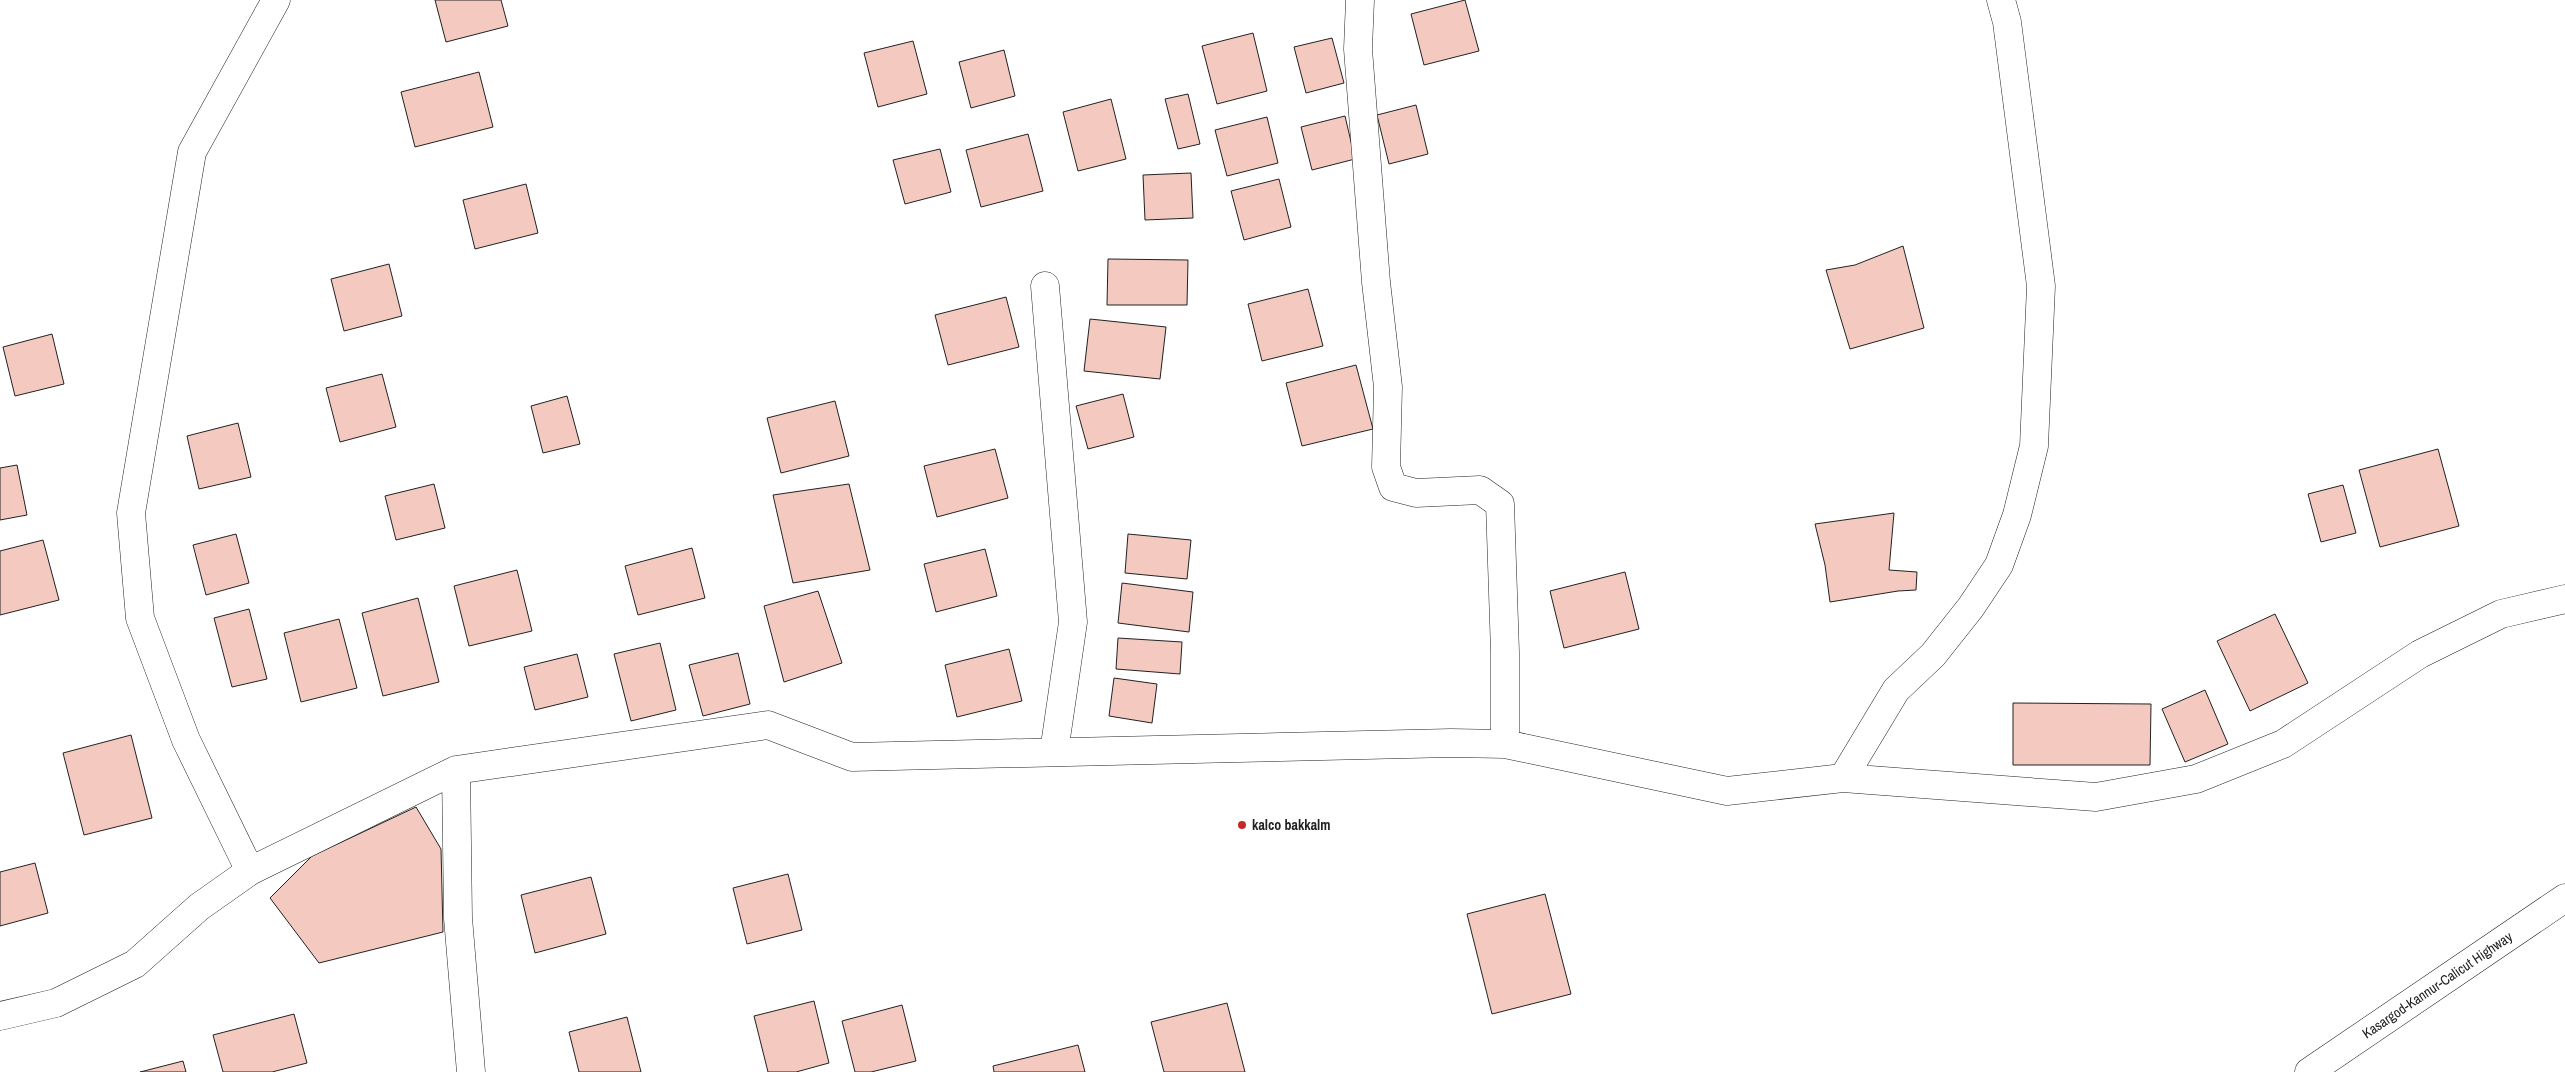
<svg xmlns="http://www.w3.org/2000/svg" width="2565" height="1072" viewBox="0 0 2565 1072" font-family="'Archivo Narrow',sans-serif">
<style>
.building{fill:#f3c9c0;stroke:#222}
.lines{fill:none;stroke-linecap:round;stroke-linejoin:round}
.street-casing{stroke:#222;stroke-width:29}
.highway-casing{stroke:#222;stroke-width:29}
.street{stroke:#fff;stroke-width:28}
.highway{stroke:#fff;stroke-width:28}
.poi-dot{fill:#c62828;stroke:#fff;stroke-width:2}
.labels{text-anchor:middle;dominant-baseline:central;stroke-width:4;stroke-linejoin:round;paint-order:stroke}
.poi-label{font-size:14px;font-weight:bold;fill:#222;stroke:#fff;text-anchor:start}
.street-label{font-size:14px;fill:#222;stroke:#fff}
</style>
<rect width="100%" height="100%" fill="#fff"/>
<!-- building -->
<path class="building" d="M435 0H501L508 26 446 42Z
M1465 0 1479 51 1424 65 1411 14Z
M1253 33 1267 91 1217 104 1202 46Z
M1332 38 1344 83 1306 93 1294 47Z
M913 41 927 94 878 107 864 53Z
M1004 50 1015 96 971 108 959 62Z
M479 72 493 127 415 147 401 92Z
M1188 94 1200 144 1178 149 1165 99Z
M1111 99 1126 159 1078 171 1063 112Z
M1416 105 1428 154 1389 164 1377 115Z
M1345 116 1355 159 1312 170 1301 127Z
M1267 117 1278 163 1227 176 1215 130Z
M1028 134 1043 191 981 207 966 150Z
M940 149 951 192 905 204 893 160Z
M1191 173 1193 218 1145 220 1143 175Z
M1279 179 1291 227 1244 240 1231 191Z
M526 184 538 233 475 249 463 200Z
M1903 246 1924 328 1850 349 1826 270 1855 265Z
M1108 259 1188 260 1187 305H1107Z
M389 264 402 316 344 331 331 279Z
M1308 289 1323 346 1262 361 1248 304Z
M1006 297 1019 347 948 365 935 315Z
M1090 319 1166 327 1160 379 1084 371Z
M52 334 64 384 15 396 3 347Z
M1356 365 1373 429 1302 446 1286 383Z
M382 374 396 427 340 442 326 388Z
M1123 394 1134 437 1088 449 1076 406Z
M567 396 580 444 543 453 531 406Z
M835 401 849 456 781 473 767 418Z
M238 423 251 477 199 489 187 436Z
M995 449 1008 498 937 517 924 466Z
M2438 449 2459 526 2380 547 2359 470Z
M17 465 27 515 0 520V468Z
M434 484 445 528 396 540 385 496Z
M849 484 870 570 793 583 773 495Z
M2343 485 2356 533 2321 542 2308 494Z
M1894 513 1889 570 1917 572 1916 590 1898 591 1830 602 1825 565 1815 524Z
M236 534 249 583 206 595 193 545Z
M1128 534 1191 540 1187 579 1125 573Z
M43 540 59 600 0 615V551Z
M692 548 705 598 638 615 625 566Z
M985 549 997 596 936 612 924 564Z
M517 570 532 631 469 646 454 586Z
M1625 572 1639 629 1564 648 1550 591Z
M1122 583 1193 592 1189 632 1118 623Z
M818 591 842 663 784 682 764 606Z
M418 598 439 682 383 696 362 613Z
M249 609 267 679 232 687 214 618Z
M2275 614 2308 683 2250 711 2217 641Z
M339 619 357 688 301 702 284 633Z
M1118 638 1182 642 1180 674 1116 669Z
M660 643 676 710 631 721 614 654Z
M1009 649 1022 701 957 717 945 665Z
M738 653 750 704 703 716 689 665Z
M577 654 588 697 535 710 524 667Z
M1114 678 1157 684 1152 723 1109 716Z
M2205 690 2228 744 2185 762 2162 709Z
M2013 703 2151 704 2150 765H2013Z
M131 735 152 818 84 835 63 753Z
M416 807 441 849 443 932 319 963 270 898 312 856Z
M35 863 48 913 0 926V872Z
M788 874 802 930 747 944 733 888Z
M591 877 606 934 535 953 521 895Z
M1545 894 1571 994 1492 1014 1467 914Z
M814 1001 829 1063 796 1072H768L754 1016Z
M1227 1003 1245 1072H1164L1151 1022Z
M902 1005 916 1061 871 1072H855L842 1021Z
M294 1014 307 1063 272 1072H223L213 1035Z
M627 1017 641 1072H579L569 1032Z
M1078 1045 1085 1072H994L993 1066Z
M183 1061 186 1072H140Z"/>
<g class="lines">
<!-- street casing -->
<g class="street-casing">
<path id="street" d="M1360 0 1358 49 1376 282 1388 387 1386 467 1393 487 1416 493 1480 490 1500 504 1505 652V744
M1045 286 1073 622 1054 752
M456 770 458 918 471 1072
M1843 778 1896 690 1933 655 1971 607 1999 565 2017 515 2034 446 2041 286 2007 22 2001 0
M250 871 186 740 140 618 131 513 192 152 276 0
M0 1016 56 1003 135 964 199 907 250 871 456 770 768 725 852 757 1451 743 1505 744 1727 791 1843 778 2096 797 2196 779 2283 744 2420 654 2501 614 2565 599"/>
</g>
<!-- highway casing -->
<g class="highway-casing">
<g id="highway">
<path id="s1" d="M2309 1072 2565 898"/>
</g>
</g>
<!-- street -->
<use href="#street" class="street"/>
<!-- highway -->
<use href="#highway" class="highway"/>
</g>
<!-- markers -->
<circle class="poi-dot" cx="1242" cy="825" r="5"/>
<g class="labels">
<!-- poi labels -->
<g class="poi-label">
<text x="1252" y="825">kalco bakkalm</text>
</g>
<!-- street labels -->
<g class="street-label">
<text stroke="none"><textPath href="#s1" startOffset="155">Kasargod-Kannur-Calicut Highway</textPath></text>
</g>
</g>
</svg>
